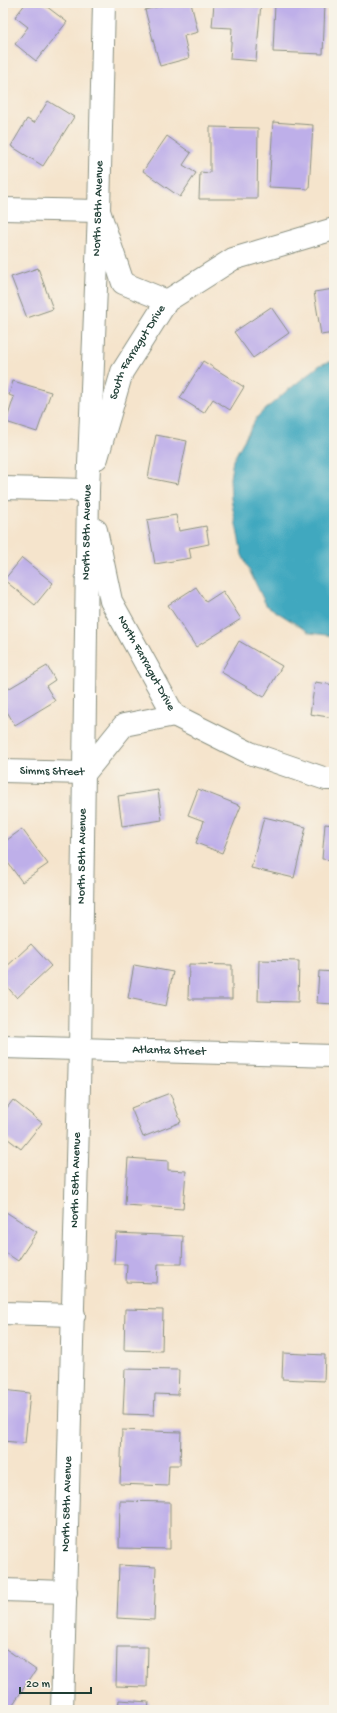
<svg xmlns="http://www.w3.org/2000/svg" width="337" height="1713" viewBox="0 0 337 1713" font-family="'Gochi Hand',sans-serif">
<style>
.water{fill:#3fa8bf;stroke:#2f727a}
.building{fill:#beafe9}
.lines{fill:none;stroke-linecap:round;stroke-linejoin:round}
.minor-casing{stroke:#8a9080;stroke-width:24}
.minor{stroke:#fff;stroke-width:22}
.labels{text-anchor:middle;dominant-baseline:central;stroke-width:3.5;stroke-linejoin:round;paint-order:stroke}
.street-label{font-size:12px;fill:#1f3d34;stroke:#f7f3e8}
</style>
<rect width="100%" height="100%" fill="#f7f3e8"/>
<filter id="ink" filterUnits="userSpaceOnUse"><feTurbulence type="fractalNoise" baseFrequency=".025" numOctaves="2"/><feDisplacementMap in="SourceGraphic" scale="8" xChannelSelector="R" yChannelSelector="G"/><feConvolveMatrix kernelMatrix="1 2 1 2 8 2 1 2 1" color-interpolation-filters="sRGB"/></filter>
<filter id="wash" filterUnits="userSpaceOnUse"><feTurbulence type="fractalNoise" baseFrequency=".012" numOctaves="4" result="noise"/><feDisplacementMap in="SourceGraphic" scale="16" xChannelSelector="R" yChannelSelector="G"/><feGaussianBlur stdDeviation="0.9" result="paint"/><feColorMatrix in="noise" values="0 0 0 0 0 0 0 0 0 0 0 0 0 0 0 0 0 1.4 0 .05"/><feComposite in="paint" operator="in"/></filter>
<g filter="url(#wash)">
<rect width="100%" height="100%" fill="#f5e4cc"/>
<!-- water -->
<path class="water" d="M328 362H334V636L310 633 266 605 242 555 231 499 230 478 233 460 257 417 283 394 320 365Z"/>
<g id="blocks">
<!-- building -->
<path class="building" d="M26 3H42L67 22 36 61 15 44 28 27 15 17Z
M172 3H191L198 32 184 36 189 58 160 66 145 10Z
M214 3H261L256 61 230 59 232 28 212 27Z
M275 3H325L323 54 273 52Z
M48 101 74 117 43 166 11 146 27 119 34 123Z
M273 122 313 125 309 189 269 187Z
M210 127 258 128 257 199H199L200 172 210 173Z
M167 136 191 153 183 165 196 173 180 197 143 171Z
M38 268 53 309 27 318 11 277Z
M334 289V333L321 335 314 292Z
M271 307 289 333 253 358 234 332Z
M203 361 244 387 230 410 213 399 204 413 180 398Z
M13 381 51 392 37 432 6 422 14 397 9 395Z
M156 435 187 441 178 484 148 478Z
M176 515 179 531 206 526 209 544 189 548 191 558 155 564 147 520Z
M22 558 53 583 35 605 4 580Z
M196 587 206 602 223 591 241 619 196 647 168 605Z
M239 641 282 666 264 697 221 672Z
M47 666 55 680 46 686 55 701 15 725 3 705V692Z
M315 682 334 685V718L310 714Z
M198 789 241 806 222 853 196 843 204 821 188 815Z
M158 790 162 820 122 826 118 796Z
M264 817 306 827 294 878 251 868Z
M325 824 334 825V860L322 859Z
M22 829 48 864 22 882 3 856V843Z
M31 944 51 966 17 998 3 982V970Z
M259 960 299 961 298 1002 258 1001Z
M189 964 232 965V999H188Z
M134 965 173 972 166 1006 128 998Z
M319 971 334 972V1004L317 1003Z
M170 1093 181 1122 143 1137 131 1108Z
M13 1100 42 1123 21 1149 3 1135V1113Z
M128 1158 168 1161V1170L186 1171 183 1209 125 1205Z
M6 1212 37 1232 18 1261 3 1251V1217Z
M116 1233 183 1236 182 1264H158L157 1283 126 1282 127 1264H114Z
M125 1309 163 1310 162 1351 124 1350Z
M283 1353 325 1355 324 1381 282 1379Z
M125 1369 179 1370 178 1395 155 1394 154 1415 123 1414Z
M3 1390 30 1393 25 1443 3 1441Z
M122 1430 181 1432 180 1465H169L168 1486 120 1484Z
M120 1501 170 1502V1549L119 1548Z
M119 1565 156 1567 154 1620 117 1618Z
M3 1647 36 1670 9 1710H3Z
M117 1647H148L147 1687 116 1686Z
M119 1700 149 1702 148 1710H118Z"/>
</g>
</g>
<g filter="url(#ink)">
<use href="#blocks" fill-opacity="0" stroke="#8a9080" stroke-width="1"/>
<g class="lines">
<!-- minor casing -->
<g class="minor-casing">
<g id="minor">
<path d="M3 209 99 211 123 283 167 301"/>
<path id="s1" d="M97 458 122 372 167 301 233 259 334 229"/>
<path d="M3 488 88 490"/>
<path id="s2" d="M96 530 111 601 174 715 250 753 326 779H334"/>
<path id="s3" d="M3 771 85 773 124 725 174 715"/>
<path id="s4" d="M3 1047 334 1056"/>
<path d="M3 1313 74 1315"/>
<path d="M3 1590 66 1592"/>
<path id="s5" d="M62 1710 80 1050 88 490 99 211 104 3"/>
</g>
</g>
<!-- minor -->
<use href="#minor" class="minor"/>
</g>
</g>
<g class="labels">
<!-- street labels -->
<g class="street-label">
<text stroke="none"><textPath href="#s5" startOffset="1502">North 58th Avenue</textPath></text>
<text stroke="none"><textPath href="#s1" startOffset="114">South Farragut Drive</textPath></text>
<text stroke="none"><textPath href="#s5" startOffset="1178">North 58th Avenue</textPath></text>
<text stroke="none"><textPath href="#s2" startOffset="144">North Farragut Drive</textPath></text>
<text stroke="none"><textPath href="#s3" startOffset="49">Simms Street</textPath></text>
<text stroke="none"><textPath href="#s5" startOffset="854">North 58th Avenue</textPath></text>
<text stroke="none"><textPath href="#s4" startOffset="166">Atlanta Street</textPath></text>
<text stroke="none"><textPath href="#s5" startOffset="530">North 58th Avenue</textPath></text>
<text stroke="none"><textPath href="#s5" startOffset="206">North 58th Avenue</textPath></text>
</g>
</g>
<!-- margin -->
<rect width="337" height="1713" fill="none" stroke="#f7f3e8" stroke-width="16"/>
<!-- scale -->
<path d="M20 1687v6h71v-6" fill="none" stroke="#1f3d34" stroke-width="2"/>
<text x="26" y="1687" font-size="12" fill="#1f3d34" stroke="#f7f3e8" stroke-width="3" paint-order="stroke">20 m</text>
</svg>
